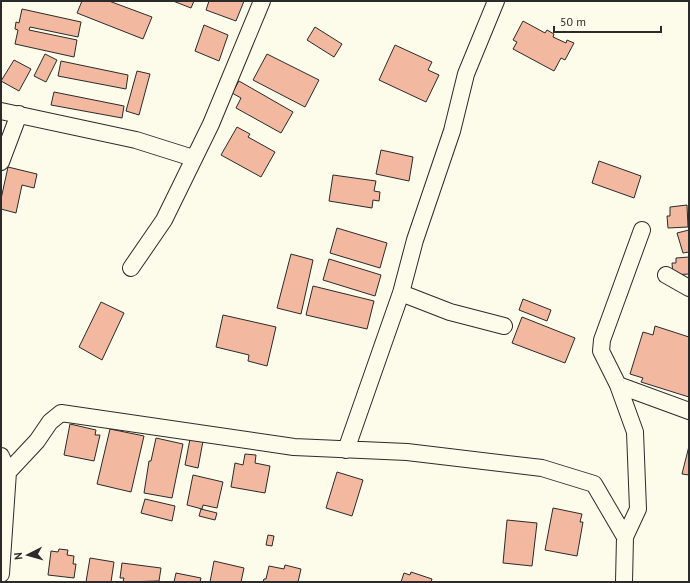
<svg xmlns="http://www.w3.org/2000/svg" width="690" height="583" viewBox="0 0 690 583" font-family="'PT Sans',sans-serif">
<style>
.building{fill:#f2b8a0;stroke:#2b2b2b}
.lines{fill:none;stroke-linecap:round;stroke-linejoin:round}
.minor-casing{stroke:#2b2b2b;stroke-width:18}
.minor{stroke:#fdfbea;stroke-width:16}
</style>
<rect width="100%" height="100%" fill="#fdfbea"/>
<!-- building -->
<path class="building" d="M82 1H109L152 17 143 39 77 13Z
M173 1H194L191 8Z
M209 1H244L236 21 206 10Z
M22 9 81 22 78 37 30 27 29 30 77 40 74 57 15 44 18 30 15 29 16 22 19 23Z
M523 21 545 33 547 30 554 34 553 37 566 43 567 40 574 43 565 60 561 58 554 71 513 49 517 42 513 40Z
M204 25 228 35 219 61 195 51Z
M315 27 342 44 334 57 307 40Z
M395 45 432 62 428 70 439 75 426 102 379 80Z
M45 54 57 60 46 82 34 76Z
M267 54 319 80 305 107 253 80Z
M14 60 31 69 19 91 1 81Z
M61 61 128 75 126 89 58 76Z
M137 71 150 74 139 115 126 111Z
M239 81 293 112 281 133 236 108 241 98 232 93Z
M54 92 124 106 122 118 51 105Z
M237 127 250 134 248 137 275 152 261 177 221 155Z
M381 150 413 157 409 181 376 174Z
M599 161 641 176 634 198 592 183Z
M8 167 37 174 34 188 22 185 16 213 1 209V199Z
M333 175 376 181 374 191 380 192 379 201 373 200 372 208 329 201Z
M687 205 688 227 668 228 667 216H670V207Z
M337 228 387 243 380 268 330 253Z
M689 230V252L683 253 677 233Z
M291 254 313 260 301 314 277 308Z
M689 257V274L673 275 672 263H676V258Z
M329 259 381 275 375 296 323 280Z
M313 286 374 301 367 329 306 315Z
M523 299 551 310 547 321 519 310Z
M101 302 124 313 102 360 79 347Z
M223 315 276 327 267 366 248 361 249 355 216 347Z
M522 317 575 338 565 363 512 343Z
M655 326 689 337V397L641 382 643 378 630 374 643 332 653 335Z
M70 424 96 430 95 435H100L94 461 64 455Z
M110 429 144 436 131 492 97 484Z
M156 438 183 444 172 498 144 493 149 461H151Z
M190 439 203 441 198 468 185 465Z
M689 446V475L682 474Z
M245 454 256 455 255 463 270 466 265 493 231 487 235 463 243 465Z
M337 472 363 480 352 516 326 508Z
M193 475 223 482 217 508 203 505 202 509 187 505Z
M145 499 175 506 172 521 141 513Z
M553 508 582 514 580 522H583L577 556 545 550Z
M201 509 217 513 215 520 199 516Z
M507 520 537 523 532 566 503 563Z
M268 535 274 536 272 546 266 545Z
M59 549 68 550 67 555 74 556 73 564H76L74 578 48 575 51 551 58 552Z
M90 558 114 562 111 582H86Z
M214 561 244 568 241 582H210Z
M122 563 161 568 159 581 123 582 124 578H120Z
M285 565 301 569 298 582H263L264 579H266L269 566 284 569Z
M411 572 432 579 431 582H401L404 573 410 575Z
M176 573 201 578 200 582H174Z"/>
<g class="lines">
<!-- minor casing -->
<g class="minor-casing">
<path id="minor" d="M1 111 136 140 193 158
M1 162 19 114
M131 268 164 220 211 124 262 1
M666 275 689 288
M401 293 450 312 504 326
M618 385 689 411
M346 450 401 293 415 240 452 131 466 74 496 1
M1 456 8 472 1 574
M8 472 37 441 50 422 61 413 294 447 407 452 542 468 594 484 625 537
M624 582 625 537 638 509 635 432 618 385 601 351 602 340 642 230"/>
</g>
<!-- minor -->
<use href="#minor" class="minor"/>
</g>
<!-- border -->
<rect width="690" height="583" fill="none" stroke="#2b2b2b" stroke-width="4"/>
<!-- north arrow -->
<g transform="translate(28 555) rotate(264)" stroke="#fdfbea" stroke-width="3" paint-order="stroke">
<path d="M0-3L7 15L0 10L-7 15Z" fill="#2b2b2b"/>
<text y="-6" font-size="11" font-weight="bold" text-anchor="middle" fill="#2b2b2b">N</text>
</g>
<!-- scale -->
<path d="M554 26v6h107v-6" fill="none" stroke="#2b2b2b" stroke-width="2"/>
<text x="560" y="26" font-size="12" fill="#2b2b2b" stroke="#fdfbea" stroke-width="3" paint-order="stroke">50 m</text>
</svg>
